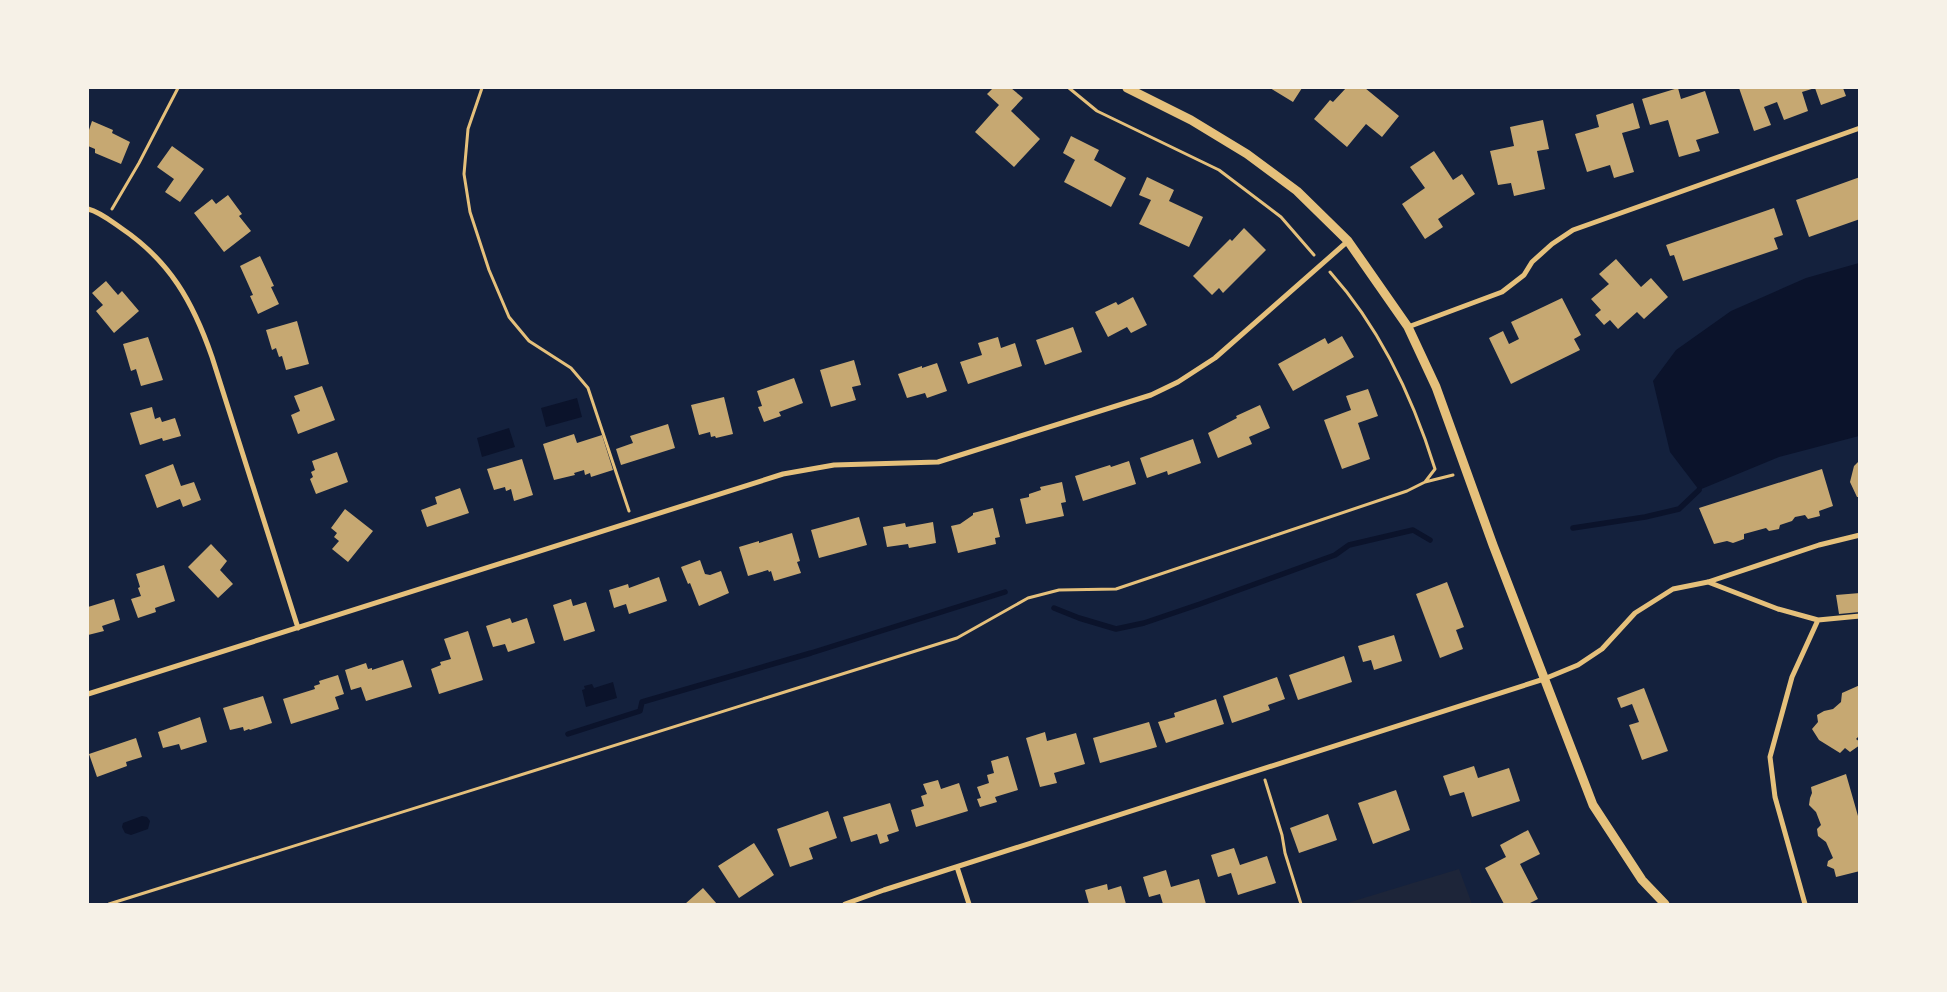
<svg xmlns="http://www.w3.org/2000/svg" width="1947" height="992" viewBox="0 0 1947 992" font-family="Lato,sans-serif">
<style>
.green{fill:#1d2539}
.water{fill:#0b132b}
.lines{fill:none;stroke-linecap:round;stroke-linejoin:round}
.stream{stroke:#0b132b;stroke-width:5.5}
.building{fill:#c6a872}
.path{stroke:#e5c07b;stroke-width:3}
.minor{stroke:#e5c07b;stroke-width:5}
.tertiary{stroke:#e5c07b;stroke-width:9}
</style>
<rect width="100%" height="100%" fill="#14213d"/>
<!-- green -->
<path class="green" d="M1459 869 1472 904H1344Z"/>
<!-- water -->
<path class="water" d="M1859 263V436L1779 457 1699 490 1670 452 1653 381 1676 350 1731 311 1806 278Z
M577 398 582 417 546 427 541 408Z
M509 428 515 447 482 457 477 438Z
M613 682 617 698 586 707 582 690 585 689 584 686 592 684 594 688Z
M142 816 147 817 150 821 148 829 131 835 125 833 122 827 123 823Z"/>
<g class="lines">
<!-- stream -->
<path class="stream" d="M1573 528 1645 517 1679 509 1699 490
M1054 608 1079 618 1116 629 1144 623 1200 604 1335 555 1349 545 1413 530 1430 540
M568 734 640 711 642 702 811 653 1005 592"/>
</g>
<!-- building -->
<path class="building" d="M993 88H1011L1023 98 1011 111 1040 139 1014 167 975 132 999 105 987 94Z
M1270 88H1302L1293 102Z
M1346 88H1365L1399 116 1382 137 1366 124 1347 147 1314 119 1330 100 1333 102Z
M1678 88 1681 99 1705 91 1719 133 1696 140 1700 151 1679 157 1668 120 1650 125 1642 99Z
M1739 88H1843L1846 96 1821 105 1815 88 1802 92 1808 111 1784 120 1777 102 1764 107 1771 125 1754 131Z
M1633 103 1640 128 1622 133 1634 172 1614 178 1610 165 1587 172 1575 134 1599 127 1596 115Z
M1543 120 1549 149 1537 151 1545 189 1514 196 1511 183 1498 185 1490 151 1514 146 1510 127Z
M92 121 113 130 112 133 130 142 121 164 95 153V149L88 146V133Z
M1071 136 1099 150 1094 160 1126 178 1111 207 1064 182 1075 160 1063 153Z
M172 146 204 169 180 202 165 192 174 179 157 167Z
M1434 151 1453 180 1462 174 1475 194 1438 219 1443 227 1425 239 1402 204 1425 188 1410 167Z
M1147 177 1174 190 1169 201 1203 217 1189 247 1139 224 1151 200 1139 195Z
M1860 177V219L1809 237 1796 200Z
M228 195 242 214 239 216 251 231 224 252 194 213 212 199 216 204Z
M1774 208 1783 235 1774 238 1778 249 1683 281 1674 255 1670 256 1666 245Z
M1244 228 1266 250 1223 293 1219 288 1212 295 1193 276 1230 239 1232 241Z
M260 256 274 286 271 287 279 304 258 314 250 296 253 295 240 266Z
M1616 259 1641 287 1651 278 1668 297 1644 319 1637 312 1618 329 1610 320 1604 325 1595 315 1601 310 1591 299 1609 284 1599 274Z
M106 281 118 295 122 291 139 311 114 333 96 311 103 305 92 293Z
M1133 297 1147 325 1131 333 1127 327 1108 337 1095 312 1116 302 1118 305Z
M1562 298 1581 335 1574 339 1580 350 1511 384 1489 338 1503 331 1509 344 1519 339 1511 322Z
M297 321 309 364 286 370 282 356 279 357 276 348 272 350 266 330Z
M1073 327 1082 352 1045 365 1036 340Z
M1342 336 1354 357 1293 391 1278 364 1325 338 1328 344Z
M148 337 163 380 141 386 136 369 131 371 123 344Z
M998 337 1001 348 1015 343 1022 366 968 384 960 362 982 355 978 343Z
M854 360 861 385 852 387 856 400 831 407 820 370Z
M937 363 947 391 927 398 925 393 907 398 898 374 922 366V368Z
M794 378 803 403 779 412 781 416 764 422 758 407 762 406 757 391Z
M322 386 335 420 298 434 291 415 300 411 294 396Z
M1368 389 1378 416 1358 423 1370 459 1342 469 1324 420 1351 410 1346 396Z
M724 397 733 434 716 438 715 436 711 437 710 432 699 435 691 405Z
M1260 405 1270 428 1249 437 1252 444 1218 458 1208 433 1237 418 1236 416Z
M152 407 155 419 160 417 162 422 175 418 181 436 163 441 162 438 140 445 130 413Z
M668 424 675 448 621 465 616 449 633 443 630 436Z
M574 434 577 443 602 435 613 470 591 477 590 473 585 475 584 470 574 473 575 475 554 480 543 444Z
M1193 439 1201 463 1168 475 1167 471 1147 478 1140 458Z
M337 452 348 482 316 494 310 479 313 477 311 472 315 470 312 461Z
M522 459 533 495 514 501 511 489 506 491 505 487 494 490 487 469Z
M1860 460V497H1857L1850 482 1854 466Z
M1129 461 1136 484 1083 501 1075 476 1110 465 1111 467Z
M173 464 181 486 194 482 201 500 183 507 180 499 157 508 145 475Z
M1822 469 1833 506 1819 511 1820 516 1808 519 1805 515 1795 517 1792 521 1780 525 1779 529 1769 531 1766 528 1744 534V539L1733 543 1727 541 1714 544 1699 508Z
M1062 482 1066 502 1061 503 1064 516 1026 524 1020 499 1029 497V494L1041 490 1040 487Z
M460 488 469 513 427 527 421 510 437 504 435 497Z
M993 508 1000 537 995 538 996 544 958 553 951 526 960 524 973 515V513Z
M345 509 373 531 348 562 332 549 339 541 334 537 337 533 331 528Z
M859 517 867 545 819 558 811 530Z
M933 522 936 543 909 548 908 544 887 547 883 527 905 523 906 527Z
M792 533 800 561 797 562 801 573 774 581 771 571 769 572 768 570 748 576 739 547 759 541V543Z
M211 544 227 561 220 570 233 584 218 598 188 567Z
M700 560 705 574 710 575 721 571 729 593 699 606 690 583 688 584 681 567Z
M164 565 175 601 155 608 156 612 138 618 131 599 141 596 138 588 140 587 136 574Z
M659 577 667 601 629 614 626 604 614 608 609 590 628 584 629 588Z
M1447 582 1464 627 1456 630 1463 649 1440 658 1416 594Z
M1860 593V612L1839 614 1836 595Z
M114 599 120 620 102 626 104 631 88 635V607Z
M571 599 573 606 586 602 595 631 564 641 553 605Z
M510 618 512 623 527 618 535 643 508 652 505 644 493 647 486 626Z
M468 631 483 680 439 694 431 669 441 665 440 662 451 659 444 639Z
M1394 635 1402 661 1374 670 1371 660 1363 662 1358 646Z
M1344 656 1352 682 1298 700 1289 675Z
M403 660 412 687 366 701 361 687 351 690 345 670 366 663 368 669 372 668V670Z
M338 675 344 694 335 697 339 709 291 724 283 699 315 689 314 686 320 684 319 681Z
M1277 677 1285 699 1268 705 1270 710 1232 723 1223 696Z
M1860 685V735L1856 739 1860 742V745L1850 752 1845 748 1840 753 1819 740 1812 729 1818 722 1817 715 1824 711 1833 709 1841 702 1842 693Z
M1644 688 1668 751 1642 760 1629 725 1639 722 1632 704 1621 708 1617 698Z
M263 696 272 723 250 730 249 729 244 731 243 727 230 730 223 708Z
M1216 699 1224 724 1166 743 1158 722 1175 717 1174 713Z
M200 717 207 742 181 750 179 744 163 748 158 732Z
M1149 722 1157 747 1100 763 1093 738Z
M1045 732 1047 741 1076 733 1085 764 1054 773 1057 783 1040 787 1026 738Z
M136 738 142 757 126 762 127 766 97 777 89 754Z
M1008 756 1018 790 995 797 997 802 980 807 977 799 981 798 977 787 989 783 987 775 994 773 991 761Z
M1474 766 1478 778 1509 768 1520 801 1472 817 1464 792 1450 796 1443 776Z
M1846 774 1860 823V871L1836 877 1834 869 1827 866 1828 861 1833 858 1826 842 1818 836 1817 829 1821 825 1816 812 1809 805 1810 798 1812 793 1811 787Z
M938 780 941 789 959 783 968 811 916 827 911 810 924 806 921 796 927 794 923 784Z
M1396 790 1410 830 1373 844 1358 803Z
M890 803 899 831 887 835 889 841 880 844 877 834 851 842 843 817Z
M828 811 837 838 809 848 813 859 790 867 777 829Z
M1328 814 1337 840 1299 853 1290 828Z
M1528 830 1540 854 1520 864 1538 899 1528 904H1504L1485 868 1506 857 1500 845Z
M754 843 774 875 739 898 718 866Z
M1234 848 1240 865 1267 856 1276 883 1238 895 1231 873 1218 877 1211 855Z
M1166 870 1171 887 1199 879 1206 904H1163L1160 894 1149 897 1143 877Z
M1107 884 1108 890 1121 886 1126 904H1089L1085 890Z
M703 888 717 904H685Z"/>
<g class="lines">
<!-- path -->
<path class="path" d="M482 88 468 129 464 174 470 212 489 270 509 317 529 341 571 368 588 388 629 511
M1069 88 1097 111 1219 170 1281 217 1314 255
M112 209 139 163 178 88
M1425 482 1453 475
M1265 780 1282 835 1285 853 1301 904
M109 904 957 638 1028 598 1059 590 1116 589 1407 491 1425 482 1435 469C1413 398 1380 328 1330 272"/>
<!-- minor -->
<path class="minor" d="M88 209C100 212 111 221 121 228 170 261 193 302 212 357L298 628
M1408 327 1502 292 1524 275 1532 262 1552 244 1573 230 1860 128
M1708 582 1778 609 1818 620 1860 616
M88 694 783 474 834 465 938 462 1151 395 1178 382 1215 358 1348 241
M957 867 969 904
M845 904 884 890 1544 679 1578 665 1602 649 1635 613 1673 589 1708 582 1819 545 1860 535
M1805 904 1775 797 1770 757 1792 677 1818 620"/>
<!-- tertiary -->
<path class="tertiary" d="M1127 88 1191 120 1247 154 1297 191 1348 241 1408 327 1436 387 1493 545 1593 805 1642 880 1665 904"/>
</g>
<!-- border -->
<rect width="1947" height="992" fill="none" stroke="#f6f1e7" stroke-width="178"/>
</svg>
